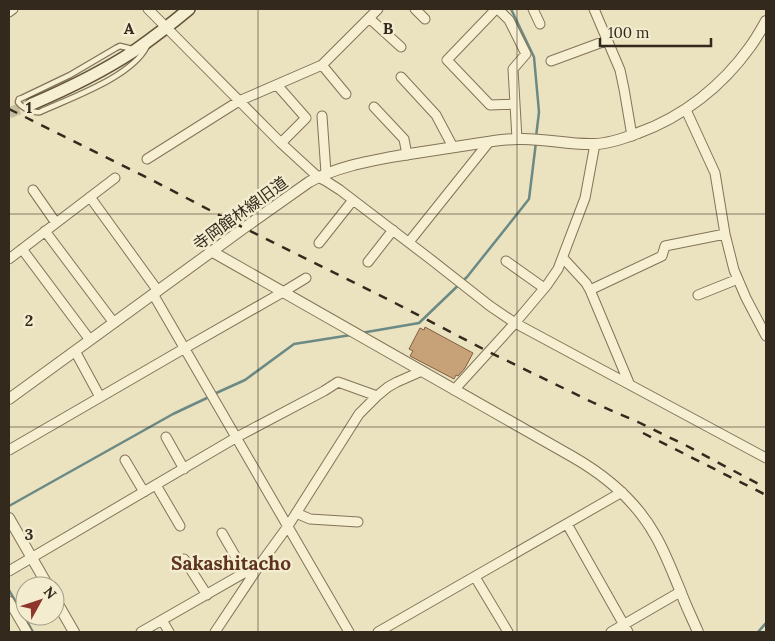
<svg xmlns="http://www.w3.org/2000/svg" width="775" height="641" viewBox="0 0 775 641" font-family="Lora,'Noto Sans JP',serif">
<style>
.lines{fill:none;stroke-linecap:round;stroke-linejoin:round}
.stream{stroke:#6b8a85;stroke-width:2.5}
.building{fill:#c7a178;stroke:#806040}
.secondary-tunnel{stroke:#c6bd9f;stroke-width:11;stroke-dasharray:11 5.5;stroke-linecap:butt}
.service-casing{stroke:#837359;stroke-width:7}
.minor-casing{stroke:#837359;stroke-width:11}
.tertiary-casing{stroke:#837359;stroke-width:12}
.secondary-casing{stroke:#64543c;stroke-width:14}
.service{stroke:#f6efd2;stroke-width:4.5}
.minor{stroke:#f6efd2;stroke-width:9}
.tertiary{stroke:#f6efd2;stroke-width:10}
.secondary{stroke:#f6efd2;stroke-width:11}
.rail{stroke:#332a1d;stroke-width:2.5;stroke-dasharray:9 9;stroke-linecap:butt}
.grid{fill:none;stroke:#332a1d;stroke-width:1;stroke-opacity:0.55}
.labels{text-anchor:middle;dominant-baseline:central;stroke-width:5;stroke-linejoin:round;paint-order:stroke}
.street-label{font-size:16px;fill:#332a1d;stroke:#f3eccf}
.quarter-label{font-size:19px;font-weight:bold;fill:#5d321e;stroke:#f3eccf}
.grid-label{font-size:16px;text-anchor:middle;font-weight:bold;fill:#332a1d;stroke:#f3eccf;stroke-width:5;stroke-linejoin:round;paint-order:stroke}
</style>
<rect width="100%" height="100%" fill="#ebe2c0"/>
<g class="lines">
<!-- stream -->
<path class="stream" d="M511 9 534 57 539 112 536 137
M361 333 419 323 467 277 529 199 536 142
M214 394 245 380 294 344 351 335
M9 506 173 414 209 397
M9 590 33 632
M758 632 766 623"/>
</g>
<!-- building -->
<path class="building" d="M425 327 473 353 465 368 458 376 456 375 454 379 410 356 413 351 409 349 420 328 424 330Z"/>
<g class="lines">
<!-- secondary-tunnel -->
<path class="secondary-tunnel" d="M9 113 32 104"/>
<!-- service casing -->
<g class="service-casing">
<path id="service" d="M132 49 120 46 116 48 70 75 22 98 19 99 18 102C22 108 33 113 40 112 70 98 132 77 147 46"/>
</g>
<!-- minor casing -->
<g class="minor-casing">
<path id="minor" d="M148 9 281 143 318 177 326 181 340 190 429 258 490 306 515 323 766 458
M415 9 425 19
M496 9 447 60 490 105 515 104
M498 9 509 20 526 54 513 69 517 139
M533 9 540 24
M594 9 620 70 624 89 632 136
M9 12 13 9
M369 18 401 47
M551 61 608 40
M322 65 346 94
M401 77 436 115 453 147
M277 85 306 118 281 143
M374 107 404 139 407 155
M686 110 715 173 725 234 734 270 746 298 766 336
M322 116 326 173
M147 159 239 101 322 65 378 9
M33 190 56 223
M90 197 158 291
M45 231 114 323
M409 242 489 142
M319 243 353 200
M22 249 90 340
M563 258 586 283 590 290 629 383
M9 259 115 178
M506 261 544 288
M368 262 393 230
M590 290 662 256 665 246 725 234
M153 294 349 632
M698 295 738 279
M75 351 100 397
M454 390 515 323 547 285 558 269 585 198 595 144
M166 437 184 469
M9 450 185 348 283 292 306 278
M125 460 144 492
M156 485 180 526
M296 513 310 519 358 522
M567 524 628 632
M222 533 245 573
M184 559 207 595
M9 571 237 437 324 391 338 382 377 396
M475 577 508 632
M9 601 27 632
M162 620 169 632
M141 632 258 565
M215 632 261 563 288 526 359 414 377 396 388 387 397 382 422 371
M378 632 622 492
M611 632 680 592"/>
</g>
<!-- tertiary casing -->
<g class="tertiary-casing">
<path id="tertiary" d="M211 251 573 457C606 476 636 501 655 535 665 552 672 571 680 590 685 604 692 618 698 632
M9 399 244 228 309 182C338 166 370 161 403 155 429 151 455 147 481 143 493 141 506 139 519 139 544 138 569 145 594 144 609 144 625 138 638 133 683 117 722 86 750 47 756 39 761 30 766 21
M9 518 48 586
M55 599 74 632"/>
</g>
<!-- secondary casing -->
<g class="secondary-casing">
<path id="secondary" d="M32 104C67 89 102 72 134 51 153 38 171 24 189 9"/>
</g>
<!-- service -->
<use href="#service" class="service"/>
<!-- minor -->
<use href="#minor" class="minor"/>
<!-- tertiary -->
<use href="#tertiary" class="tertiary"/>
<!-- secondary -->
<use href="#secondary" class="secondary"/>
<!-- rail -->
<path class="rail" d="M9 109 150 179 244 228 395 303 489 352 594 403 638 422 687 446 766 488
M643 433 766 495"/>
</g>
<!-- grid -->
<path class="grid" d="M258 9V632M517 9V632M9 214H766M9 427H766"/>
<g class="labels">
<!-- street labels -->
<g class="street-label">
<text transform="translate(240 213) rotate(-36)">寺岡館林線旧道</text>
</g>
<!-- quarter labels -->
<g class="quarter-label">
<text x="231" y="563">Sakashitacho</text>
</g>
</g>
<g class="grid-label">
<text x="129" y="34">A</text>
<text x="388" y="34">B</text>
<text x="29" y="113">1</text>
<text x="29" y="326">2</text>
<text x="29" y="540">3</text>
</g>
<!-- border -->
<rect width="775" height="641" fill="none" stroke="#332a1d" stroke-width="20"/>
<!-- north arrow -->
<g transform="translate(40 601) rotate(50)"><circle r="24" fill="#f3eccf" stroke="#a69e88"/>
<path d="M0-4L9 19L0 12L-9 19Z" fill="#8e362c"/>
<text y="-8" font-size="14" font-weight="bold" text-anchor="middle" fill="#332a1d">N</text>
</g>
<!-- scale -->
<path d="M600 38v8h111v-8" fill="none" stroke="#332a1d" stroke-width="2.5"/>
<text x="608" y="38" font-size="15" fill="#332a1d" stroke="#f3eccf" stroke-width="4" paint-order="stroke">100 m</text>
</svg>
